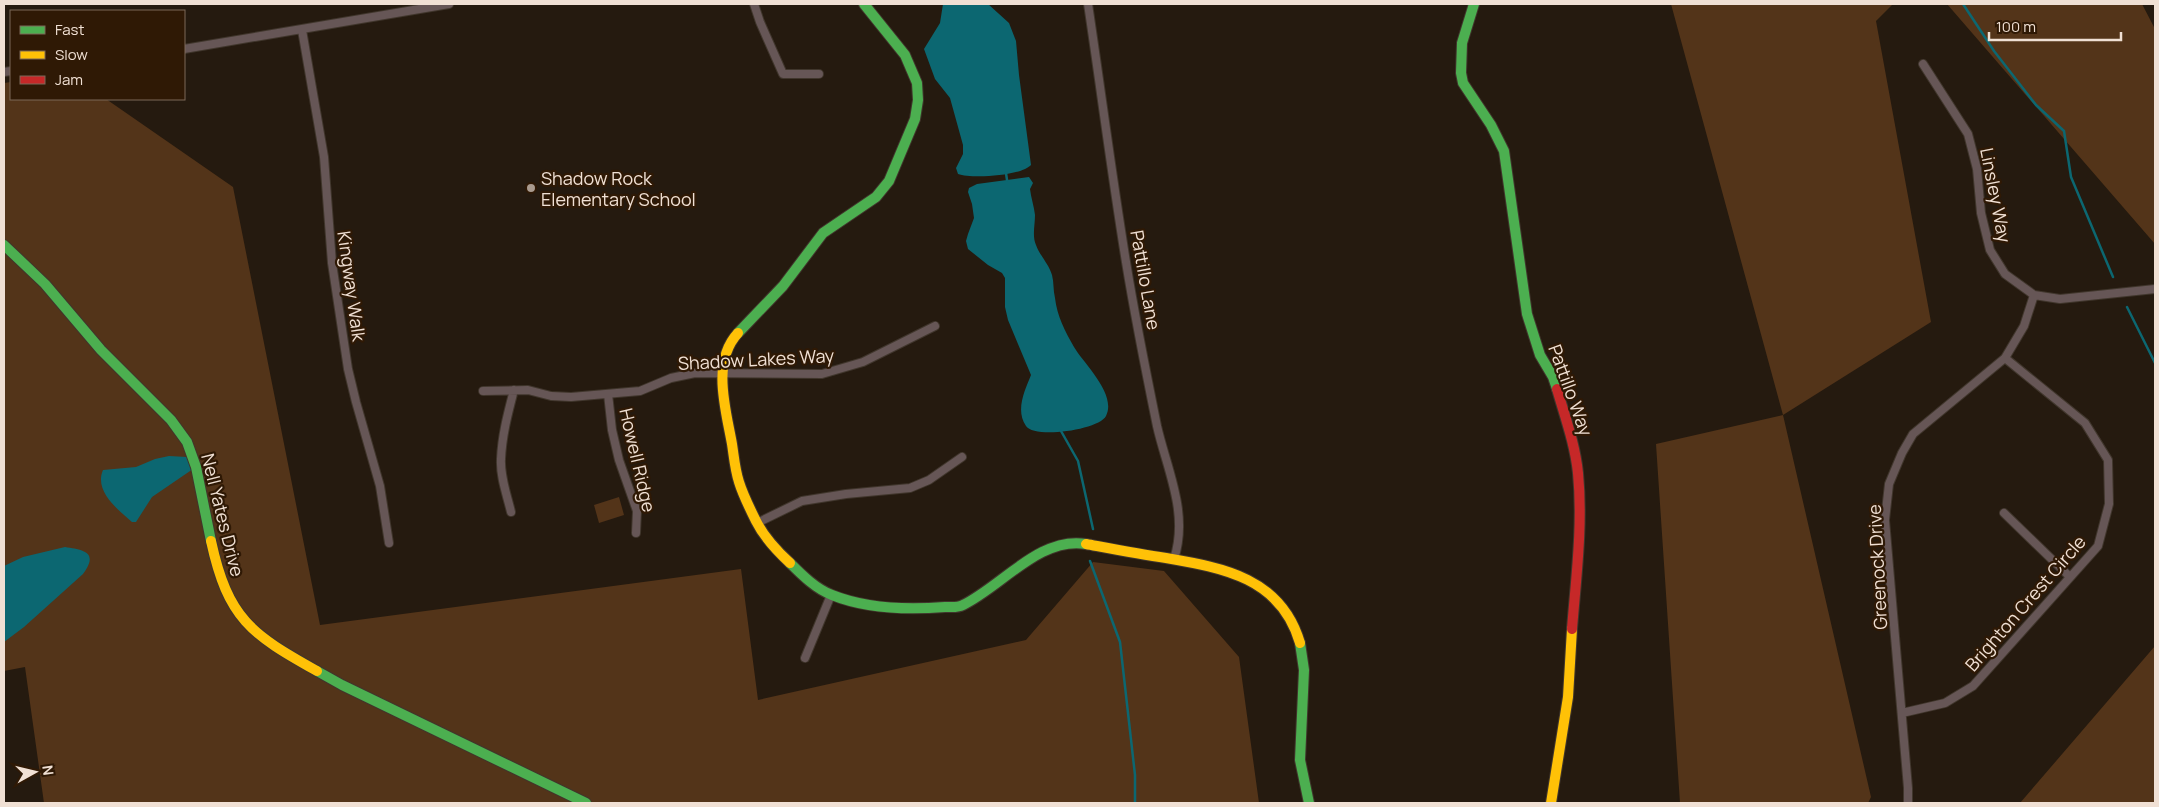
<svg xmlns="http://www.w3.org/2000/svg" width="2159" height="807" viewBox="0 0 2159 807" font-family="Manrope,sans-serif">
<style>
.green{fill:#533419}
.water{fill:#0c6771}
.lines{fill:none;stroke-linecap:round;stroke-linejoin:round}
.stream{stroke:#0c6771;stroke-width:2.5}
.street-casing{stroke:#40362c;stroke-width:10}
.fast-casing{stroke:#40362c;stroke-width:12}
.slow-casing{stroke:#40362c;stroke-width:12}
.jam-casing{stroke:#40362c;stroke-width:12}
.street{stroke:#665656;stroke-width:8}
.fast{stroke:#4caf50;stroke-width:10}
.slow{stroke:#ffc107;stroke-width:10}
.jam{stroke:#c62828;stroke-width:10}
.poi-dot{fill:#a99b8f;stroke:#2f1905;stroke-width:2}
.labels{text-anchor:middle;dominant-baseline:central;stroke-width:4.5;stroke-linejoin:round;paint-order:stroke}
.poi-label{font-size:18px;fill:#f0e0d4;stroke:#2f1905;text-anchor:start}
.street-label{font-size:18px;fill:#f0e0d4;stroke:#2f1905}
</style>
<rect width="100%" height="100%" fill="#251a0f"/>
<!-- green -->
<path class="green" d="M1671 4H1893L1876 21 1931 322 1783 415 1871 797 1868 803H1680L1656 444 1783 415Z
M1947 4H2142L2155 29V244Z
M11 82V99H106L233 187 320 625 741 569 758 700 1026 640 1093 562 1164 571 1239 657 1259 803H44L25 667 4 671V83Z
M619 497 624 515 599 523 594 505Z
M2155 646V803H2020Z"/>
<!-- water -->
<path class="water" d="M943 4H988L1009 23 1016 41 1019 75 1031 165C1021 176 972 179 958 174L956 168 963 154V145L950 98 935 79 924 49 940 23Z
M1029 177 1033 183 1030 189C1031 198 1034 206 1035 215 1035 225 1032 236 1036 245 1040 256 1049 264 1052 275 1054 282 1053 290 1055 298 1057 316 1065 331 1074 347 1084 364 1117 394 1106 416 1099 430 1034 439 1026 426 1015 410 1025 390 1031 375L1008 320 1005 307V278L1002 273 988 265 968 249 966 241 968 234 974 218 972 204 968 192 969 188 977 184Z
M169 456 187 457 193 469 152 497 136 522H132C117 509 94 491 103 470L136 467 155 459Z
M65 547C84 550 99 552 83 574L24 627 4 642V566L23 557Z"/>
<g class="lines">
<!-- stream -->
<path class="stream" d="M1963 4 1994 51 2036 105 2064 131 2071 177 2113 277
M1006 173 1007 180
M2127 307 2155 363
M1061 431 1078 461 1093 529
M1090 561 1120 642 1135 775V803"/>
<!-- street casing -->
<g class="street-casing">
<path id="street" d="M754 4 760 22 783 74H819
M1088 4C1101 90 1112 177 1126 262 1135 317 1146 372 1157 426 1167 470 1189 513 1174 559
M302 30 324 157 332 263 348 369 356 402 380 486 389 543
M184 49 449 4
M1923 64 1968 134 1977 169 1981 213 1990 250 2005 274 2034 295 2060 299 2155 289
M4 72 11 71
M483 391 528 390 551 396 571 397 640 391 671 378 695 373 822 374 863 362 935 326
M608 394 612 430 619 460 637 511 636 533
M511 512C507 495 500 477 501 459 502 435 508 413 514 390
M2004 513 2070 577
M757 523 802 501 846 494 910 488 929 480 962 457
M805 658 831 595
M1902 713 1945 703 1973 686 2098 546 2109 504 2108 460 2085 423 2005 358
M1908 803V788L1885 520 1889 484 1902 453 1913 434 2005 358 2024 326 2034 295"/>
</g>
<!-- fast casing -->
<g class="fast-casing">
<path id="fast" d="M1474 4 1462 43 1461 73 1463 83 1491 125 1504 151 1527 314 1540 355 1553 377 1557 389
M4 245 45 284 101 350 171 420 187 442 196 467 211 541
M738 333 783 286 823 233 876 197 889 181 915 119 918 100 917 83 905 55 864 4
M790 563C802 575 816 589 832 595 867 609 908 610 945 607 951 607 958 608 963 605 1002 586 1040 536 1086 544
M1300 643 1304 670 1300 760 1309 803
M317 671 342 685 586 803"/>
</g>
<!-- slow casing -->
<g class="slow-casing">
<path id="slow" d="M738 333C711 362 726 410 732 444 734 457 735 470 739 482 743 495 750 509 756 521 764 537 777 551 790 563
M211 541C228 619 251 634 317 671
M1086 544C1113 549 1139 554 1166 558 1224 568 1281 578 1300 643
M1551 803 1568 697 1572 629"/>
</g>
<!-- jam casing -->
<g class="jam-casing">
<path id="jam" d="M1557 389C1565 417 1575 444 1578 473 1583 525 1576 578 1572 629"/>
</g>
<!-- street -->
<use href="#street" class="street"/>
<!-- fast -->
<use href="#fast" class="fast"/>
<!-- slow -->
<use href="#slow" class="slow"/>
<!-- jam -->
<use href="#jam" class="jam"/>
</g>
<!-- markers -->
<circle class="poi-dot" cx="531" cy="188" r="5"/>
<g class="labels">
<!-- poi labels -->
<g class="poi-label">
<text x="541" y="178">Shadow Rock<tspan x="541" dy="21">Elementary School</tspan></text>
</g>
<!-- street labels -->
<g class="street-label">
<text transform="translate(1996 195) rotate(79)">Linsley Way</text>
<text transform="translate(1146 280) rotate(80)">Pattillo Lane</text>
<text transform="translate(352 286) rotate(82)">Kingway Walk</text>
<text transform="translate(756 359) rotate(-3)">Shadow Lakes Way</text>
<text transform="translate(1571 390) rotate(70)">Pattillo Way</text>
<text transform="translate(638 460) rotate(77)">Howell Ridge</text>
<text transform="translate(223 515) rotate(76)">Nell Yates Drive</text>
<text transform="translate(1877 567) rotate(-93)">Greenock Drive</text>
<text transform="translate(2025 603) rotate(-49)">Brighton Crest Circle</text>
</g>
</g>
<!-- border -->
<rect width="2159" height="807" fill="none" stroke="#f0e0d4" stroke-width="10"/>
<!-- legend -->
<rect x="10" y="10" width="175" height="90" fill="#2f1905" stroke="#7c6958"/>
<rect x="20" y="26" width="25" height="8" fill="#4caf50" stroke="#7c6958"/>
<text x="55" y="35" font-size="15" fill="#f0e0d4">Fast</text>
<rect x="20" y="51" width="25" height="8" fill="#ffc107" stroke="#7c6958"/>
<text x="55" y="60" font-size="15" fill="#f0e0d4">Slow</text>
<rect x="20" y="76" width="25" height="8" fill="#c62828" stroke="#7c6958"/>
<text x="55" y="85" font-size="15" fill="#f0e0d4">Jam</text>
<!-- north arrow -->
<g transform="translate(35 772) rotate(82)" stroke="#2f1905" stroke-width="4" paint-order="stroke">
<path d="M0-4L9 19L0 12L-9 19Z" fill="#f0e0d4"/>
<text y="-8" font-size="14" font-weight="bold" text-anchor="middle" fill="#f0e0d4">N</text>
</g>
<!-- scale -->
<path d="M1989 32v8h132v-8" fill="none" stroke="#f0e0d4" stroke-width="2.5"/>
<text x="1996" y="32" font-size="15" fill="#f0e0d4" stroke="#2f1905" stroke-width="4" paint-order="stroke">100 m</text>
</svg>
